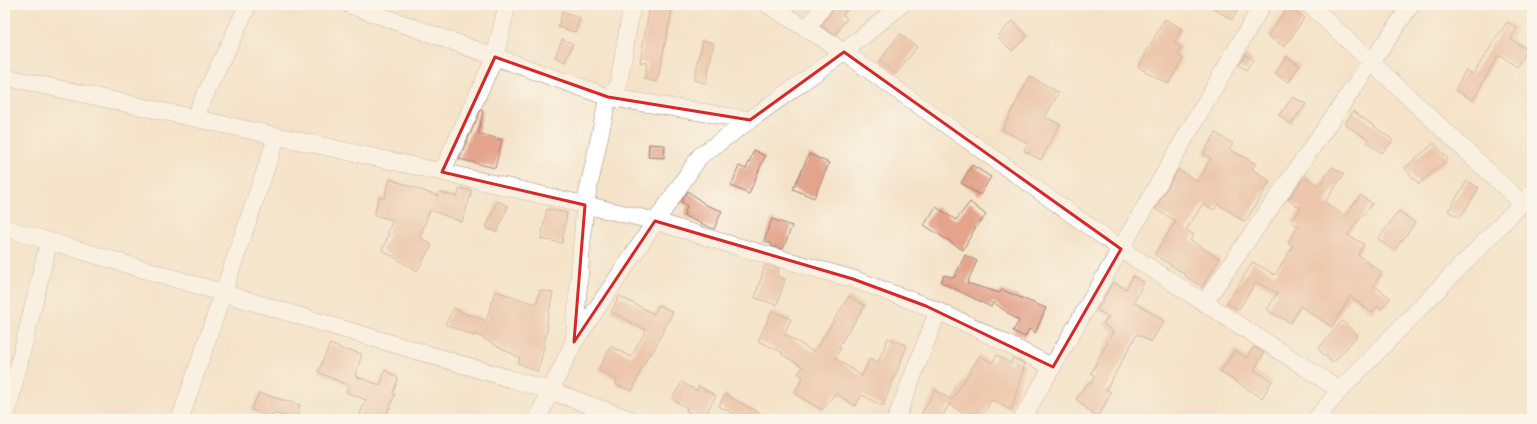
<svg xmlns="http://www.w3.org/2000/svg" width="1537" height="424" viewBox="0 0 1537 424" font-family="'Playpen Sans',sans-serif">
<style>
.building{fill:#e3a48b}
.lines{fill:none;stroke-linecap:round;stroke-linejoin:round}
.minor-casing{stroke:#9f817a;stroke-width:18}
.minor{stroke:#fff;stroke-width:17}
.marked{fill:none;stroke:#d62828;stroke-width:3;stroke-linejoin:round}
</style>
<rect width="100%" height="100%" fill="#fbf7ec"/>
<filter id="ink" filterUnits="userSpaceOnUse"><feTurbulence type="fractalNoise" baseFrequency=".025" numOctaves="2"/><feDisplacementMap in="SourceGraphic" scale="8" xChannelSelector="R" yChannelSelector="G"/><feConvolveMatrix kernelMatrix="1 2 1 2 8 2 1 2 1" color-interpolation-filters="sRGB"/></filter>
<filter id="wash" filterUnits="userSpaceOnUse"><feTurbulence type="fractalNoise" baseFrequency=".012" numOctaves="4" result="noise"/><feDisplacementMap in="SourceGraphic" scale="16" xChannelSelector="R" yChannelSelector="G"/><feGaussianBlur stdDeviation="0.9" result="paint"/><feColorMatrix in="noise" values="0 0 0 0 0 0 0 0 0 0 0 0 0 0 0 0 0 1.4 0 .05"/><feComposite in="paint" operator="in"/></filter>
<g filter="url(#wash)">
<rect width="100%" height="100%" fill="#f4e3c9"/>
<g id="blocks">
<!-- building -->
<path class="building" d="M650 5H673L657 82 644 79 647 63 640 62Z
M834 5H850L843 15 847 18 835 35 821 26 832 11Z
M1208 5H1241L1232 20Z
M1288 7 1304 18 1285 47 1268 36Z
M562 12 580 18 575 32 558 27Z
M1165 19 1182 29 1174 43 1182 47 1178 55 1183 58 1168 84 1138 67Z
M1013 21 1027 36 1012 51 997 36Z
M1507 22 1517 28 1511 39 1528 50 1517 67 1498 55 1473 100 1455 90 1466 70 1473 74Z
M900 34 917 47 896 74 879 61Z
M562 39 573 44 566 62 555 57Z
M703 40 714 43 706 83 694 80Z
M1245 54 1253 60 1246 70 1239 65Z
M1286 56 1300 65 1289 82 1275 74Z
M1030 76 1059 93 1045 117 1060 124 1041 160 1024 151 1028 143 1002 130Z
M1293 97 1306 104 1291 124 1279 115Z
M481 110 483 111 478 133 502 140 495 168 459 159Z
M1353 111 1393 140 1382 153 1367 142 1369 140 1345 124Z
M1216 133 1233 144 1229 149 1256 164 1252 169 1270 181 1245 222 1218 204 1214 210 1203 204 1186 230 1194 235 1190 240 1220 259 1202 287 1185 276 1186 275 1154 254 1176 221 1155 209 1178 169 1198 182 1211 158 1203 153Z
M1434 143 1448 159 1419 184 1405 168Z
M649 144 665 145 664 158 648 157Z
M754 150 765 156 749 194 731 186 739 166 746 169Z
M809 154 829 163 814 198 793 189Z
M972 165 991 177 980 195 961 183Z
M1332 167 1344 174 1325 202 1344 216 1361 195 1372 204 1347 235 1364 244 1358 255 1382 273 1373 285 1391 298 1382 309 1377 306 1372 313 1350 296 1332 327 1300 306 1291 323 1267 310 1277 293 1256 282 1238 310 1227 303 1253 262 1275 275 1293 246 1288 243 1299 226 1292 222 1301 208 1288 200 1305 176 1319 186Z
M390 179 438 196 439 192 457 197 460 188 472 191 462 222 430 210 420 237 432 245 417 271 382 250 389 234 387 233 393 220 374 215 379 197 384 199Z
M1467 181 1479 188 1460 218 1448 211Z
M688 191 706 205 722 211 714 229 684 216 687 206 681 202Z
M497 201 508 206 497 232 486 228Z
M970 202 986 215 974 230 963 250 924 225 936 207 956 220Z
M547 209 567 213 562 243 541 239Z
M1399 211 1415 223 1394 251 1378 239Z
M772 219 792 226 783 249 771 246 772 244 764 241Z
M965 255 977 261 967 283 1000 293 1002 290 1046 308 1035 333 1029 329 1025 337 1013 331 1019 321 993 302 991 307 941 282 944 275 954 278Z
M765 265 779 269 777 276 785 279 777 305 755 298Z
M1133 276 1144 282 1134 302 1164 321 1151 342 1137 334 1106 390 1111 392 1103 409 1096 417 1076 399 1088 383 1091 384 1095 376 1091 373 1113 332 1103 323 1109 317 1097 310 1113 282 1126 289Z
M540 290 553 293 546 325H548L541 360 537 371 518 363 520 358 475 334 474 336 445 324 454 308 470 316 471 314 486 321 495 291 536 304Z
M619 296 654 314 659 305 673 312 651 355 649 354 632 391 615 384 617 380 598 370 611 346 631 357 646 330 611 312Z
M849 296 865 306 838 347 841 348 835 358 862 376 869 359 878 363 888 338 907 346 883 406 862 395 855 406 836 393 822 410 794 393 803 377 798 373 803 367 781 354 782 352 758 341 772 311 791 319 784 334 814 352Z
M1342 321 1358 335 1333 363 1318 349Z
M330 344 349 352V350L362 354 355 376 380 385 385 370 398 378 393 393 395 394 385 419H358L366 400 346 392 349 386 318 372Z
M1254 347 1264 353 1254 370 1272 381 1262 398 1220 372 1235 350 1246 358Z
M980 355 992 363 997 355 1011 364 1012 358 1025 364 1011 410 992 400 979 419H972L949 404 941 419H933L922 413 935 390 952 400Z
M682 382 697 391 699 386 716 396 703 419 686 411 687 408 672 399Z
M259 393 300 405 296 419 274 413 271 418 251 410Z
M725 394 732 398 771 419H743L719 406Z"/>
</g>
</g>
<g filter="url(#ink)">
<use href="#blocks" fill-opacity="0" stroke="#9f817a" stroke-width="1"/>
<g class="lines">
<!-- minor casing -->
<g class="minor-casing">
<path id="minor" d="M350 5 608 97 750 120
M768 5 844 52 1121 249 1340 390
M1310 5 1522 203
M807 29 824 5
M5 77 442 172 655 221 725 243 853 279 926 306 969 325 1053 367
M194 118 248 5
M442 172 495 57 507 5
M5 228 551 391 629 419
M1204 303 1411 5
M574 341 585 205 608 97 618 87 632 5
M6 417 49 241
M180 419 277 136
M537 419 574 342 700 156 844 52 901 5
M896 419 938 311
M1022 419 1262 5
M1316 419 1340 390 1532 193"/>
</g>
<!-- minor -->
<use href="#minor" class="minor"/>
</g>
</g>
<!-- marked area -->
<path d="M0 0H1537V424H0ZM844 52 1121 249 1053 367 926 306 853 279 655 221 574 342 585 205 442 172 495 57 608 97 750 120Z" fill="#f4e3c9" fill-opacity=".55" fill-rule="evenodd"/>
<path class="marked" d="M844 52 1121 249 1053 367 926 306 853 279 655 221 574 342 585 205 442 172 495 57 608 97 750 120Z"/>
<!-- margin -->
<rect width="1537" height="424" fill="none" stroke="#fbf7ec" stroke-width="20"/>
</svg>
